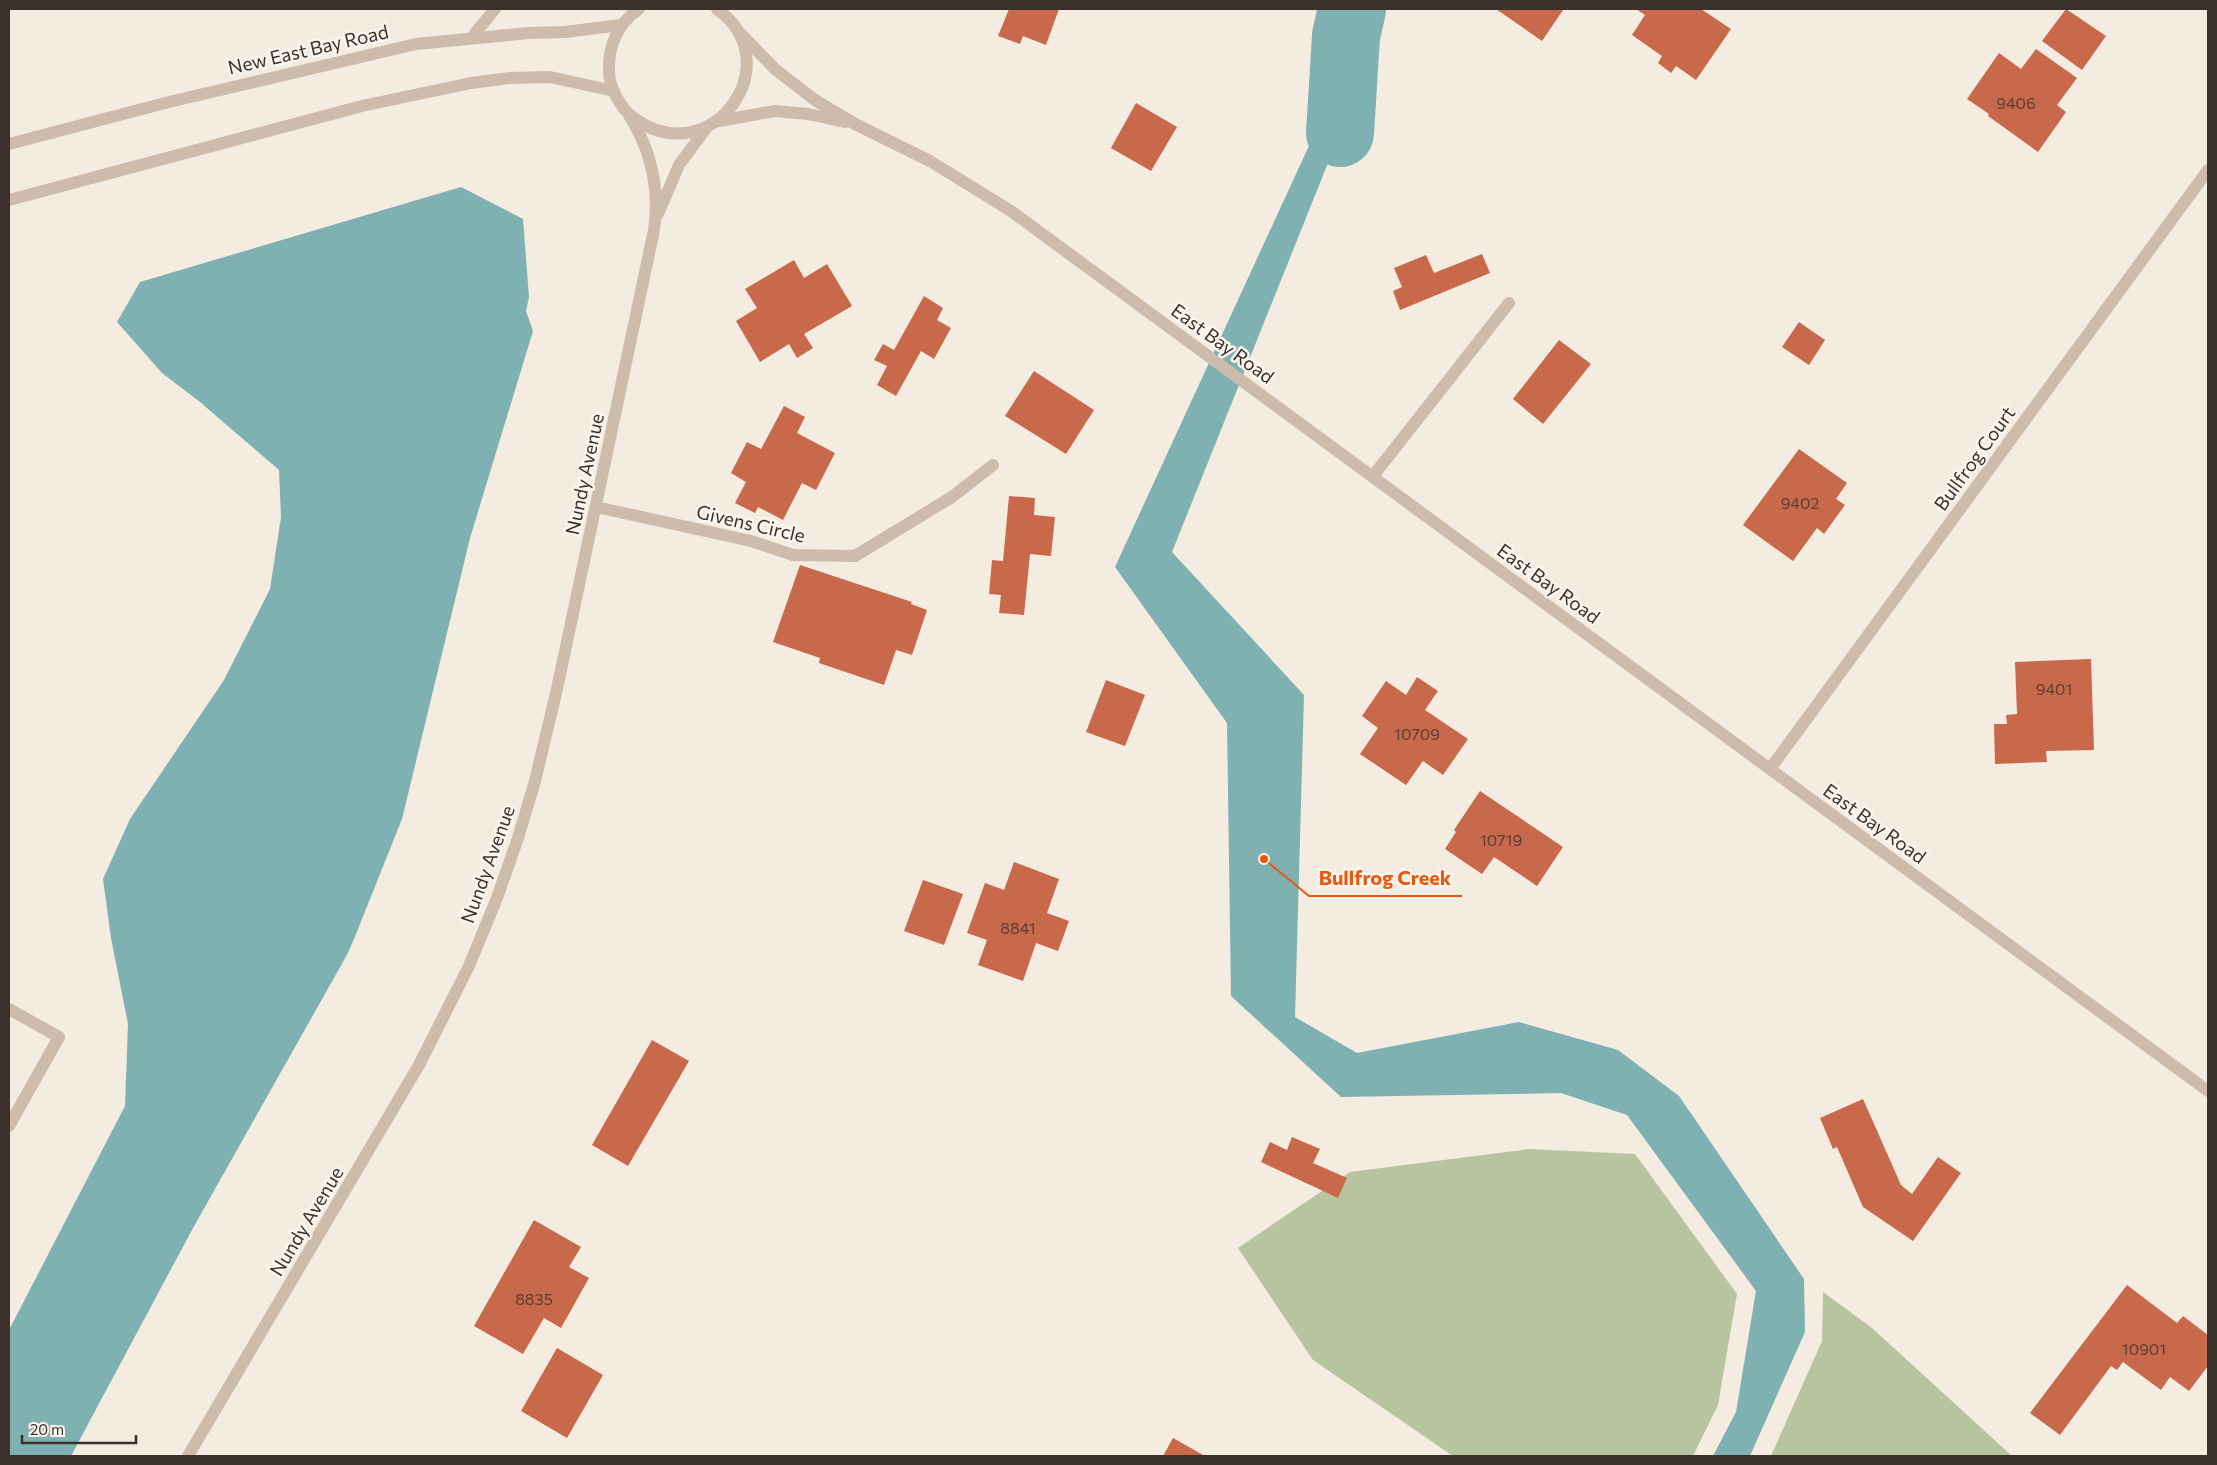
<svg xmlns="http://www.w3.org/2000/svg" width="2217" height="1465" viewBox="0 0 2217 1465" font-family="Commissioner,sans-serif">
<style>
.green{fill:#b8c4a0}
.water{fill:#7fb0b2}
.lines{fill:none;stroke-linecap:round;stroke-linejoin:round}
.river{stroke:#7fb0b2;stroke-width:68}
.building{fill:#c8694b}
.service{stroke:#cdbbac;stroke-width:12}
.minor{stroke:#cdbbac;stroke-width:12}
.tertiary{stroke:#cdbbac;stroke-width:12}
.labels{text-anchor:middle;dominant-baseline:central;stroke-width:5;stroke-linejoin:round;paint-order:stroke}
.number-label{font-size:16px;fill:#5e3e33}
.street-label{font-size:19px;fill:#3b302b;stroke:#fbf5ee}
.leader{fill:none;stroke:#e8590c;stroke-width:2}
.callout-dot{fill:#e8590c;stroke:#fbf5ee;stroke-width:2}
.callout-label{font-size:20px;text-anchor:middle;font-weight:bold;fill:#e8590c;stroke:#fbf5ee;stroke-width:5;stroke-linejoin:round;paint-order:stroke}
</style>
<rect width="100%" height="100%" fill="#f4ebe1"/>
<!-- green -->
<path class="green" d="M1529 1149 1635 1154 1737 1294 1718 1405 1693 1456H1453L1313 1360 1238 1248 1350 1172Z
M1823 1292 1872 1328 2012 1456H1771L1822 1341Z"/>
<!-- water -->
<path class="water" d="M1325 111 1340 133 1172 552 1304 695 1295 1017 1357 1053 1519 1022 1618 1050 1679 1096 1804 1279 1805 1332 1750 1456H1713L1736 1412 1756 1291 1627 1115 1561 1093 1341 1097 1231 996 1227 723 1115 567Z
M461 187 523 219 529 297 526 311 533 331 470 538 402 819 356 934 348 953 193 1228 71 1456H9V1330L125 1106 128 1024 111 938 103 879 130 819 224 680 270 589 281 517 279 470 200 402 162 373 117 322 140 282Z"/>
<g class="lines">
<!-- river -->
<path class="river" d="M1340 133 1346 36 1352 9"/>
</g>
<!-- building -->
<path class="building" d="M1009 9H1059L1046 45 1023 36 1020 44 998 36Z
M1496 9H1561L1563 10 1542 41Z
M1636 9H1701L1731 29 1696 80 1676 66 1671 73 1658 63 1662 56 1632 35 1645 15Z
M2066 9 2106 36 2082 70 2042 41Z
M2036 49 2077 78 2057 105 2066 112 2038 152 1988 116 1989 114 1967 99 1999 53 2021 69Z
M1136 103 1177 127 1151 171 1111 148Z
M1482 254 1490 273 1400 310 1393 291 1402 287 1394 268 1426 255 1434 273Z
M794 260 804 278 827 264 852 306 804 334 813 348 797 358 789 344 760 362 736 321 757 308 745 289Z
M924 296 943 308 937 320 951 328 934 359 921 351 896 396 877 385 887 366 874 360 883 344 894 350Z
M1799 322 1825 340 1809 365 1782 347Z
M1559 340 1591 364 1543 424 1513 399Z
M1034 371 1094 410 1066 454 1005 416Z
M784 406 805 417 797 433 835 453 816 490 802 483 783 520 758 507 755 513 735 503 746 482 731 473 747 442 761 449Z
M1799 449 1847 483 1836 499 1845 505 1824 534 1817 528 1793 561 1743 525Z
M1009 496 1035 498 1034 515 1055 517 1051 556 1030 554 1024 615 999 613 1001 595 989 594 992 560 1003 561Z
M800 565 912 602 911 604 927 610 912 655 896 650 884 685 819 663 820 658 773 642Z
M2091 659 2094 750 2046 751 2047 762 1995 764 1994 724H2007L2006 715 2017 714 2015 662Z
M1417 677 1438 691 1425 710 1468 739 1443 775 1423 761 1406 785 1360 754 1378 728 1362 716 1386 681 1406 695Z
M1106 680 1145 695 1125 746 1086 732Z
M1480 791 1563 847 1537 886 1494 857 1482 874 1445 849 1456 832 1454 830Z
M1014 862 1059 879 1047 913 1069 921 1058 951 1036 943 1023 981 978 965 987 940 967 933 985 883 1004 890Z
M923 880 963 894 944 945 904 931Z
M652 1040 689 1061 628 1166 592 1145Z
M1863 1099 1901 1185 1912 1194 1938 1157 1961 1173 1913 1241 1863 1207 1837 1147 1833 1149 1820 1118Z
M1292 1137 1320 1149 1313 1163 1347 1178 1338 1198 1261 1162 1270 1142 1287 1150Z
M534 1220 581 1247 569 1267 589 1278 561 1328 544 1318 523 1354 474 1326Z
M2127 1285 2177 1323 2183 1316 2208 1335V1366L2189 1391 2170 1377 2161 1390 2123 1362 2117 1370 2111 1366 2060 1435 2030 1413Z
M557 1348 603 1375 567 1438 521 1411Z
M1173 1438 1205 1456H1163Z"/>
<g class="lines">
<!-- service -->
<path class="service" d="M1373 476 1509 303
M9 1009 59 1037 9 1126"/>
<!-- minor -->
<path class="minor" d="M472 37 495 9
M596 507 751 541 793 555 855 556 952 497 993 465
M1770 769 2208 170"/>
<!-- tertiary -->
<path class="tertiary" d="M639 9C618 23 608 46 609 71 609 88 621 109 635 119 713 173 791 62 717 9
M740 33 776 70 815 100 855 124 930 161 1011 211 2208 1091
M719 121 775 111 808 114 845 122
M9 144 169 102 416 44 529 33 565 32 621 25
M9 200 362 106 471 83 510 78 550 77 614 91
M658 214 679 165 707 127
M188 1456 419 1065 469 966 497 898 518 838 535 781 557 689 654 230C660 188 651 150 629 115"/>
</g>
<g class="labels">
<!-- number labels -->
<g class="number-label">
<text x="2016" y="102">9406</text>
<text x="1800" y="502">9402</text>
<text x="2054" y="688">9401</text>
<text x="1417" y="733">10709</text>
<text x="1501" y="839">10719</text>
<text x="1018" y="927">8841</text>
<text x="534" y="1298">8835</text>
<text x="2144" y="1348">10901</text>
</g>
<!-- street labels -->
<g class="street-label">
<text transform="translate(308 49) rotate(-13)">New East Bay Road</text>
<text transform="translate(1223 343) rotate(36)">East Bay Road</text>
<text transform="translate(1974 458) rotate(-54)">Bullfrog Court</text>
<text transform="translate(584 474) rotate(-78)">Nundy Avenue</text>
<text transform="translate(751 523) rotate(13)">Givens Circle</text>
<text transform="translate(1549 583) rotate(36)">East Bay Road</text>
<text transform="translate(1875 823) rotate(36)">East Bay Road</text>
<text transform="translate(487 864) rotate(-70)">Nundy Avenue</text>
<text transform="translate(306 1221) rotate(-59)">Nundy Avenue</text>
</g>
</g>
<!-- callouts -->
<path class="leader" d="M1264 859L1309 896H1462"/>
<circle class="callout-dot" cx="1264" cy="859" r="5"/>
<g class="callout-label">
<text x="1385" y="885">Bullfrog Creek</text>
</g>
<!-- border -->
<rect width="2217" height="1465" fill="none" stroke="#3b302b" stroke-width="20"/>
<!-- scale -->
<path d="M22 1435v8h114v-8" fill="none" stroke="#3b302b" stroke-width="2.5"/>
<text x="30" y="1435" font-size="15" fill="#3b302b" stroke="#fbf5ee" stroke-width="4" paint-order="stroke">20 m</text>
</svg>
